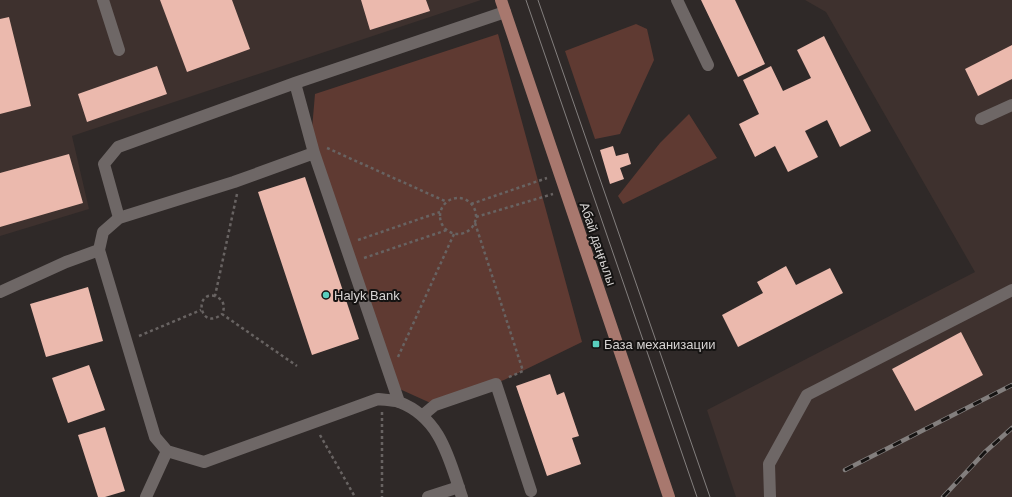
<svg xmlns="http://www.w3.org/2000/svg" width="1012" height="497" viewBox="0 0 1012 497" font-family="Helvetica,sans-serif">
<style>
.built{fill:#3e312e}
.green{fill:#5f3a32}
.building{fill:#ebb9ad}
.lines{fill:none;stroke-linecap:round;stroke-linejoin:round}
.path{stroke:#686362;stroke-width:2.5;stroke-dasharray:3 3;stroke-linecap:butt}
.minor{stroke:#6e6766;stroke-width:12}
.major{stroke:#a8786e;stroke-width:12}
.tram{stroke:#837f7e;stroke-width:1}
.rail-casing{stroke:#837f7e;stroke-width:4.5}
.rail{stroke:#151312;stroke-width:3;stroke-dasharray:9;stroke-linecap:butt}
.poi-dot{fill:#59cebe;stroke:#151312;stroke-width:1.5}
.labels{text-anchor:middle;dominant-baseline:central;stroke-width:4;stroke-linejoin:round;paint-order:stroke}
.street-label{font-size:13px;fill:#d7d4d3;stroke:#151312}
.poi-label{font-size:13px;fill:#d7d4d3;stroke:#151312;text-anchor:start}
</style>
<rect width="100%" height="100%" fill="#2f2928"/>
<!-- built -->
<path class="built" d="M0 0H481L72 136 89 209 0 236Z
M805 0H1012V497H736L707 410 975 272 826 12Z"/>
<!-- green -->
<path class="green" d="M636 24 647 29 654 60 620 134 595 139 565 51Z
M498 34 582 342 504 380 435 405 393 386 311 141 315 94Z
M689 114 717 158 623 204 618 196 660 143Z"/>
<!-- building -->
<path class="building" d="M160 0H232L250 49 187 72Z
M361 0H426L430 11 370 30Z
M701 0H735L765 64 738 77Z
M9 17 31 106 0 114V19Z
M824 36 871 131 840 147 827 120 805 131 818 157 788 172 775 146 755 157 739 124 759 114 743 80 771 66 783 91 811 78 797 50Z
M1012 45V79L978 96 965 69Z
M157 66 167 94 87 122 78 94Z
M613 146 616 156 628 153 631 164 620 168 624 179 610 184 600 150Z
M69 154 83 203 0 227V173Z
M305 177 359 339 312 355 258 192Z
M786 266 796 285 830 268 843 293 738 347 722 315 763 293 757 282Z
M88 287 103 341 46 357 30 304Z
M961 332 983 375 915 411 892 369Z
M89 365 105 410 68 423 52 378Z
M550 374 557 395 564 392 579 436 572 438 581 464 547 476 516 386Z
M105 427 125 491 105 497H98L78 435Z"/>
<g class="lines">
<!-- path -->
<path class="path" d="M327 148 447 202
M237 194 215 296C223 299 226 306 222 314L297 366
M440 216a18 18 0 1 1 36 0a18 18 0 1 1-36 0Z
M471 204 547 178
M476 217 553 194
M475 223 523 371 507 378
M358 240 440 212
M364 258 447 230
M215 296C193 291 200 332 222 314
M139 336 201 310
M398 357 454 234
M382 412V497
M320 435 355 497"/>
<!-- minor -->
<path class="minor" d="M103 0 119 50
M677 0 708 65
M981 119 1012 105
M314 153 399 402
M119 218 234 182 314 153 295 83
M0 292 66 262 99 250
M423 415 435 405 496 384 531 491
M146 497 167 451
M428 497 459 487
M462 497C449 459 441 418 399 402 393 400 384 400 378 399L204 462 167 451 155 437 99 250 103 232 119 218 104 164 118 147 295 83 505 12
M770 497 769 464 807 395 1012 290"/>
<!-- major -->
<path class="major" d="M501 0 669 497"/>
<!-- tram -->
<path class="tram" d="M526 0 697 497
M538 0 710 497"/>
<!-- rail casing -->
<g class="rail-casing">
<path id="rail" d="M845 470 1012 385
M943 497 985 452 1012 428"/>
</g>
<!-- rail -->
<use href="#rail" class="rail"/>
</g>
<!-- markers -->
<g class="poi-dot">
<circle cx="326" cy="295" r="4"/>
<rect x="592" y="340" width="8" height="8" rx="2"/>
</g>
<g class="labels">
<!-- street labels -->
<g class="street-label">
<text transform="translate(598 244) rotate(71)">Абай даңғылы</text>
</g>
<!-- poi labels -->
<g class="poi-label">
<text x="334" y="295">Halyk Bank</text>
<text x="604" y="344">База механизации</text>
</g>
</g>
</svg>
